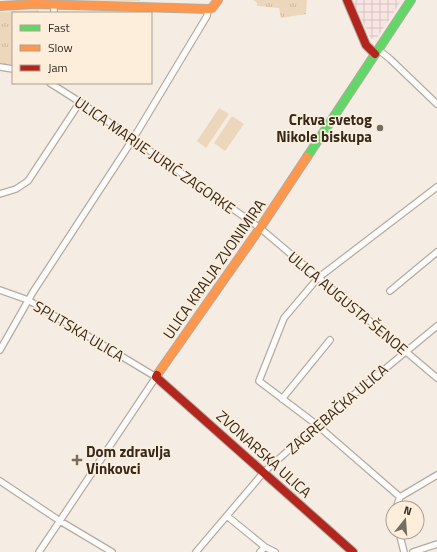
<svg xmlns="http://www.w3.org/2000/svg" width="437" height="552" viewBox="0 0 437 552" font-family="'Titillium Web',sans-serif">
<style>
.industrial{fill:url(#industrial-grid)}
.grass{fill:url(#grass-tufts)}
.pitch{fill:#edd7bc}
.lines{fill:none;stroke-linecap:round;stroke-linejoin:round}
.street-casing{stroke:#b4aca3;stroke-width:8}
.fast-casing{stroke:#b4aca3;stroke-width:10}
.slow-casing{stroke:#b4aca3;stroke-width:10}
.jam-casing{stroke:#b4aca3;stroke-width:10}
.street{stroke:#fefcfb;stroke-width:5.5}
.fast{stroke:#63d668;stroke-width:8}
.slow{stroke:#ff974d;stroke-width:8}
.jam{stroke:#b3261e;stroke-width:8}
.poi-dot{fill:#776e63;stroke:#fdeedc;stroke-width:1.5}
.labels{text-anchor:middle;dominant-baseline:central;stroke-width:3.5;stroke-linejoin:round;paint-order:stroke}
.poi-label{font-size:15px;font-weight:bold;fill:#33291e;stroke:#fdeedc;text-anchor:end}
.street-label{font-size:15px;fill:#33291e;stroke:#fdeedc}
</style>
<defs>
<pattern id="industrial-grid" width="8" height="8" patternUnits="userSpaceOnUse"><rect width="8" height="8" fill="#f8e5e3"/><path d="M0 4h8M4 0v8" fill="none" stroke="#d5c4c2"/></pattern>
<pattern id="grass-tufts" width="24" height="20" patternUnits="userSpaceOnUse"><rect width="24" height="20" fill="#edd7bc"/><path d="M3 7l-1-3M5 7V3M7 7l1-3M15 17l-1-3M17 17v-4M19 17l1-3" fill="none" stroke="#ccb9a1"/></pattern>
</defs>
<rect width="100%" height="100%" fill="#f5ede4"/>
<!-- industrial -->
<path class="industrial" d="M352 0H402L377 38 371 39Z"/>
<!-- grass -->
<path class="grass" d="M39 0H140V1Z
M253 0H307L306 14 281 18 279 8 257 6V3Z
M39 10V13H13V65L0 64V12Z"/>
<!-- pitch -->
<path class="pitch" d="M219 108 229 114 206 148 197 141Z
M232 116 244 124 225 151 214 143Z"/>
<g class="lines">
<!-- street casing -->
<g class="street-casing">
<path id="street" d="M54 13V5
M379 50 390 59 437 104
M0 67 13 69
M50 83 80 102 260 228 437 378
M0 194 16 189 28 181 80 102
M0 290 28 300 156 377 39 552
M390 291 437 252
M0 350 33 292 133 139 207 16 208 9
M282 399 330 340
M0 481 60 521 112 552
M400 497 317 425 259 381 284 318 318 278 437 187
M396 508 400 497 437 475
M227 516 265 547 275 552
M399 532 404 552
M196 552 264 472 317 425 437 326
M260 552 265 547
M413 552 437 544"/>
</g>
<!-- fast casing -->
<g class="fast-casing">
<path id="fast" d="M307 157 411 0"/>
</g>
<!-- slow casing -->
<g class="slow-casing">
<path id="slow" d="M0 6 35 4 208 9 212 8 218 0
M157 375 260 228 307 157"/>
</g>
<!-- jam casing -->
<g class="jam-casing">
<path id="jam" d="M347 0 366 45 375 54
M157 375 156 377 353 552"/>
</g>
<!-- street -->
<use href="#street" class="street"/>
<!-- fast -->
<use href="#fast" class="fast"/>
<!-- slow -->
<use href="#slow" class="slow"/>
<!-- jam -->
<use href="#jam" class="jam"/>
</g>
<!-- markers -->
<g class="poi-dot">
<circle cx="380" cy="128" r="4"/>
<path d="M75 454h4v4h4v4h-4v4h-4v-4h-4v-4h4z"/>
</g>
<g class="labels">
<!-- poi labels -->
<g class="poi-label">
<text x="372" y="119">Crkva svetog<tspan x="372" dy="17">Nikole biskupa</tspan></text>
<text x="86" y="451" text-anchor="start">Dom zdravlja<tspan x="86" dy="17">Vinkovci</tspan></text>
</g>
<!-- street labels -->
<g class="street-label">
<text transform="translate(155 155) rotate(35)">ULICA MARIJE JURIĆ ZAGORKE</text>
<text transform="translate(214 269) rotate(-55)">ULICA KRALJA ZVONIMIRA</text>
<text transform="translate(348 303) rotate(40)">ULICA AUGUSTA ŠENOE</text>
<text transform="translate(79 331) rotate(31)">SPLITSKA ULICA</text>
<text transform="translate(337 409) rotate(-41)">ZAGREBAČKA ULICA</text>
<text transform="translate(264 454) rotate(42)">ZVONARSKA ULICA</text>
</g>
</g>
<!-- legend -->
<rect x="12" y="12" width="140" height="72" fill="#fdeedc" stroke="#ac9f90"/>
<rect x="20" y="25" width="20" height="6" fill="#63d668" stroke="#ac9f90"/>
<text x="48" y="32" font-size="12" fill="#33291e">Fast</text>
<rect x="20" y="45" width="20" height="6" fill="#ff974d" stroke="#ac9f90"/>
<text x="48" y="52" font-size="12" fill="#33291e">Slow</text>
<rect x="20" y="65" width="20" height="6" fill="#b3261e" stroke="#ac9f90"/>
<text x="48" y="72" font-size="12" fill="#33291e">Jam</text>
<!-- north arrow -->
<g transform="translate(405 520) rotate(17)"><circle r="19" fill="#fdeedc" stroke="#ac9f90"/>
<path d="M0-3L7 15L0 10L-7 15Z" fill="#776e63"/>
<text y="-6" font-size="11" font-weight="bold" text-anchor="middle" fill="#33291e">N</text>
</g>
</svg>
